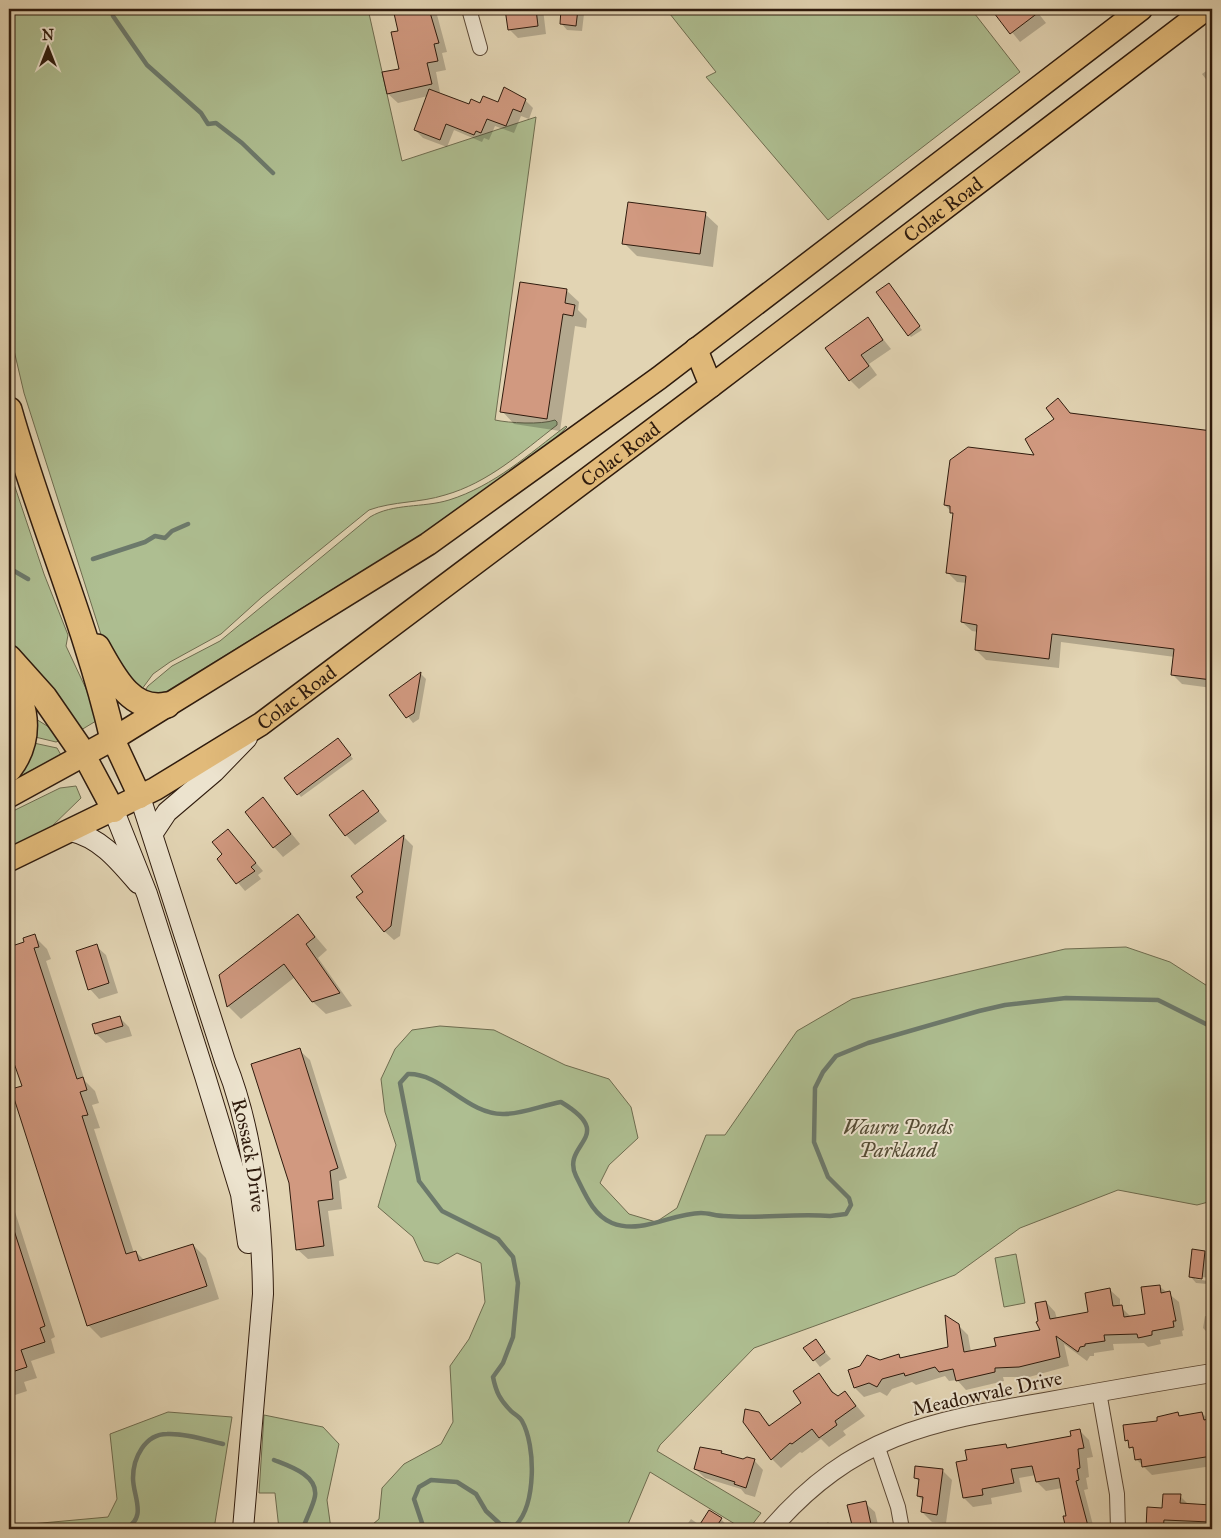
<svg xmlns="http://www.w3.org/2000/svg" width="1221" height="1538" viewBox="0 0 1221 1538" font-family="'IM FELL Great Primer',serif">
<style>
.green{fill:#aebe91;stroke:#6e6c4f}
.shadow{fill:#0003;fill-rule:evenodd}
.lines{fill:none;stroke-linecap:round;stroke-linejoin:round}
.stream{stroke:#6c796b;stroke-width:4.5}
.building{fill:#d19980;stroke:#2f1b0d}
.minor-casing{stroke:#5c4936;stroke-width:16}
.tertiary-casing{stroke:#5c4936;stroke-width:20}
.secondary-casing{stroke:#2f1b0d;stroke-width:22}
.trunk-casing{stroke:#2f1b0d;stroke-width:25}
.motorway-casing{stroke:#2f1b0d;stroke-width:28}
.minor{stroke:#ece3ce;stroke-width:14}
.tertiary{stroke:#ece3ce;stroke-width:18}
.secondary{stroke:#ece3ce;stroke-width:20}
.trunk{stroke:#e1ba7a;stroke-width:22}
.motorway{stroke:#e1ba7a;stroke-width:25}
.labels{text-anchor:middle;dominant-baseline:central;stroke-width:4;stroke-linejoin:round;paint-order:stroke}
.street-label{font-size:20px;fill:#2f1b0d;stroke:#ece3ce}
.park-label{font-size:20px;font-style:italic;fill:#554c35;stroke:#ece3ce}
</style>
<rect width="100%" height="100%" fill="#e2d4b3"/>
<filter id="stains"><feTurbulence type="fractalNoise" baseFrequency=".004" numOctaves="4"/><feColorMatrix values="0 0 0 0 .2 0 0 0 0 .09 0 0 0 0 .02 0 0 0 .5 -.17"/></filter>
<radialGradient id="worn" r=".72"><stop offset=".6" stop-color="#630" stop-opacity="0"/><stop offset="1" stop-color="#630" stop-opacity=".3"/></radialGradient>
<!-- green -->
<path class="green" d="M9 9H368L402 161 536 117 495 420C509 423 541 425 555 420L557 422V425C522 452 488 483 445 495 420 503 394 501 369 510L262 597 221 634 170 662 153 674 139 693 105 647 24 393 9 329Z
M666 9H971L1020 72 828 220 706 77 716 72Z
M566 426 567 427 542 451 416 538 167 691 157 695 144 692 148 686 172 666 220 641 370 517C393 503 423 508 449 500 494 486 529 454 566 426Z
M9 469 44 574 68 635 66 646 88 693 96 721 81 730 9 647Z
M31 716 57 732 62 740 56 742 31 736Z
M29 742 57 748 61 755 11 781Z
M76 786 81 798 48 830 9 849V813L60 788Z
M1126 947 1170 962 1212 989V1201L1197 1205 1118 1190 1020 1228 955 1275 754 1348 660 1445 657 1451 761 1513 749 1529H743L650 1472 626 1529H367L379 1519 382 1488 404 1464 441 1444 453 1422 450 1366 469 1339 485 1302 481 1263 457 1253 438 1264 424 1261 413 1237 378 1207 396 1145 385 1112 381 1079 395 1049 412 1030 440 1026 494 1030 565 1065 609 1079 631 1107 638 1138 609 1165 600 1183 629 1214 656 1222 677 1208 706 1135H725L797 1031 852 999 1065 949Z
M1016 1254 1025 1303 1004 1307 995 1258Z
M168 1412 232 1417 214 1529H9V1526L108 1517 117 1499 110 1434Z
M264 1415 323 1427 339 1444 327 1500 331 1529H279L275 1493H259Z"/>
<!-- shadow -->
<path class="shadow" d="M395 9 436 11 447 52 442 53 446 70 436 72 440 93 437 94 470 106 525 100 533 108 529 119 521 116 514 133 495 126 489 140 484 138 482 142 454 130 447 147 423 138 415 130 428 96 398 103 388 94 400 70V32Z
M506 9H543L546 34 518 38 509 29Z
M563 9H579L584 14 582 31 567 30 561 23Z
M993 9H1035L1046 23 1020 42Z
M1212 67V87L1202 74Z
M705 214 718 226 713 267 637 256 624 243Z
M891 288 922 330 911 337 909 335Z
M566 290 579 302 578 310 587 319 586 328 575 326 560 431 514 424 502 411Z
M867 319 891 349 869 364 877 375 859 389 850 380Z
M1058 400 1072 415 1212 432V688L1182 684 1173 675 1175 657 1061 642 1059 668 986 660 976 650 978 632 972 631 962 622 967 583 957 582 947 572 954 515 945 505 1036 456 1056 419Z
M421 674 426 679 419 719 413 723 391 695Z
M341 742 353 759 301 797 286 778Z
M363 792 387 821 355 845 346 835Z
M263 799 300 844 283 857 274 847Z
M228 830 263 871 258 875 261 879 245 891 218 859 224 855Z
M404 837 413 846 400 936 394 940 384 931 364 892 352 876Z
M298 916 327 950 318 958 352 1006 326 1014 313 1002 295 977 241 1019 228 1006 220 976Z
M34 936 47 949 51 959 46 961 85 1081 95 1091 99 1103 92 1105 100 1128 94 1129 134 1253 136 1252 144 1260 193 1245 206 1258 219 1299 101 1338 88 1325 23 1087 13 1058 9 1060V948L25 943Z
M96 946 106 955 118 993 99 999 90 989Z
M119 1017 129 1027 132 1036 106 1043 96 1034 93 1025Z
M299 1050 310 1060 347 1178 339 1181 342 1209 328 1211 334 1256 308 1259 297 1249Z
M9 1193 55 1337 51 1339 55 1353 31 1361 37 1378 24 1382 27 1391 9 1397Z
M1205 1252 1211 1258 1210 1271H1212V1297L1206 1291 1207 1284 1196 1283 1190 1276ZM1195 1276 1209 1278 1208 1281 1195 1279Z
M1159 1286 1179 1302 1184 1330 1182 1331 1183 1336 1160 1340 1161 1344 1148 1347 1144 1343 1113 1344 1114 1350 1094 1353V1356H1090L1087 1361 1064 1344 1069 1366 1029 1377H1003L1004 1381 966 1390 957 1380 949 1381 945 1376 916 1385 912 1382 892 1389 887 1396 880 1392 864 1397 855 1388 879 1362 898 1355 902 1359 949 1348 958 1325 968 1335 971 1352 997 1348 1042 1331 1046 1302 1055 1312 1057 1319 1090 1313 1110 1290 1120 1299V1306L1131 1317 1147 1315Z
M1205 1316 1212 1317V1337L1203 1328Z
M815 1341 831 1359 820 1367 805 1348Z
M819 1374 838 1398 845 1392 865 1416 843 1431 846 1435 829 1447 821 1439 802 1453 800 1452 781 1468 772 1459 758 1413 771 1426 803 1403Z
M1202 1413 1209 1420 1212 1419V1466L1152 1475 1136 1459 1135 1452 1127 1440 1178 1414 1181 1417Z
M1080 1431 1089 1440 1093 1457 1087 1458 1089 1477 1086 1478 1088 1489 1084 1490 1094 1529H1038L1066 1524 1068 1517 1062 1488 1046 1491 1037 1482 1036 1475 1019 1478 1022 1492 991 1498 992 1504 973 1507 964 1498 968 1461 1006 1446 1009 1449 1072 1437Z
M721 1452 724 1456 743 1461 754 1460 763 1470 755 1497 745 1494 741 1489 705 1478 695 1469Z
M942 1470 952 1480 946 1523 932 1522 922 1512 923 1501 918 1496 920 1482 915 1478Z
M1180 1496 1189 1505 1212 1508V1529L1157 1528 1163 1509Z
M865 1503 875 1512 879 1529H854L849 1506Z
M691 1519 701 1526 721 1519 730 1529H684Z
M828 1522 835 1529H815L820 1526 821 1527Z"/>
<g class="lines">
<!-- stream -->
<path class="stream" d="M112 9 113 16 147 65 201 113 208 124 216 123 242 143 273 173
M93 559 145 542 155 536 165 538 172 531 188 524
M9 568 28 579
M274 1460C289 1466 318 1475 315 1496 313 1507 306 1518 303 1529
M125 1529C148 1517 133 1497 133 1478 133 1458 145 1434 167 1434 185 1433 206 1440 223 1444
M424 1529 414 1499 419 1487 431 1480 457 1482 476 1494 486 1511 500 1524 516 1525C536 1504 536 1446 522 1421 520 1417 514 1414 511 1411 500 1400 496 1392 493 1377L503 1363 513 1337 518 1283 513 1257 498 1239 442 1211 419 1181 400 1083 408 1074C442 1073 467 1115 504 1114 522 1114 543 1105 561 1102 619 1137 560 1143 576 1176 585 1194 593 1215 612 1223 642 1235 672 1213 701 1213 709 1213 716 1216 724 1216 759 1219 795 1213 830 1216L846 1214 851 1205 849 1198 828 1177 814 1142 815 1088 823 1072 836 1056 868 1043 979 1011 1005 1005 1066 998 1158 1000 1212 1027"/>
</g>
<!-- building -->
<path class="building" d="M393 9H429L439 43 434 44 438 61 427 63 432 84 387 94 382 72 399 69 391 32 398 31Z
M505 9H536L538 26 508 30Z
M561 9H578L576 26 560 24Z
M991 9H1043L1010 34Z
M504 87 526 99 521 112 513 109 506 126 487 119 481 133 476 131 474 135 446 124 440 140 414 130 429 89 469 104 471 99 480 103 483 96 498 102Z
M628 202 706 212 700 254 622 244Z
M520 282 567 289 565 303 575 305 573 316 563 314 547 419 500 412Z
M889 283 920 326 908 336 876 292Z
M868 317 883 340 861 355 869 366 849 381 825 348Z
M1058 398 1070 413 1212 431V680L1171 675 1174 649 1052 634 1049 659 975 650 977 625 961 622 966 576 946 573 953 513H950V506L944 505 950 460 968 447 1034 455 1025 439 1054 419 1046 408Z
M421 672 414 713 406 718 389 695Z
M338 738 351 755 297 795 284 778Z
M363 790 379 811 345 836 329 815Z
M263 797 291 834 273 848 245 812Z
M228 829 256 863 251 867 255 871 236 884 217 859 222 854 212 842Z
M404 835 391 926 384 932 356 897 363 892 351 876Z
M298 914 315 937 306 944 340 993 312 1002 284 964 227 1007 219 975Z
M35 934 39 947 34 948 77 1079 83 1077 87 1090 80 1092 88 1115 82 1116 126 1254 136 1251 139 1261 193 1244 207 1286 87 1326 11 1089 22 1086 9 1049V947L24 942 23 938Z
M97 944 109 983 88 990 76 951Z
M120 1016 123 1026 95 1034 92 1024Z
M300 1048 338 1168 330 1171 333 1199 318 1201 324 1246 296 1250 289 1183 251 1064Z
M11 1221 45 1326 40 1328 45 1342 21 1350 27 1367 9 1373V1222Z
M1192 1249 1205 1251 1202 1279 1189 1277Z
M1160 1285 1161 1293 1170 1291 1176 1321H1173L1174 1327 1152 1331V1335L1138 1338 1137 1334 1104 1335 1105 1341 1085 1344V1346L1080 1347 1078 1352 1056 1336 1060 1357 1019 1367 995 1368V1372L956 1381 953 1369 939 1372 935 1367 905 1376 904 1373 882 1379 877 1387 869 1383 854 1388 848 1370 860 1366 867 1355 880 1360 899 1354 900 1358 948 1347 945 1315 959 1324 964 1352 996 1346 994 1338 1040 1330 1036 1322 1038 1321 1035 1303 1046 1301 1050 1319 1088 1312 1085 1293 1110 1288 1113 1306 1122 1305 1124 1317 1145 1314 1141 1287Z
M816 1339 825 1352 813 1361 803 1348Z
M819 1373 832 1392 838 1396 845 1391 856 1406 835 1421 837 1425 819 1438 812 1429 792 1444 790 1443 771 1460 743 1422 745 1409 759 1412 769 1426 801 1403 793 1391Z
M1178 1412 1179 1416 1202 1412 1204 1420 1212 1418V1456L1142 1467 1141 1459 1135 1460 1133 1447 1129 1448 1128 1440 1125 1441 1123 1425 1157 1421V1417Z
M1080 1429 1084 1448 1078 1449 1080 1468 1077 1469 1079 1480 1076 1481 1088 1526 1084 1527V1529H1066L1063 1516H1066L1059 1478 1036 1482 1032 1466 1011 1469 1014 1483 982 1489 983 1495 963 1498 956 1462 967 1460 965 1450 1006 1444 1007 1448 1071 1436 1070 1431Z
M700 1447 722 1451 721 1453 743 1459 747 1457 755 1459 746 1488 734 1484 735 1482 694 1469Z
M915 1466 943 1469 937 1515 921 1512 923 1497 917 1496 919 1479 914 1478Z
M1163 1494H1181L1180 1503 1211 1505 1210 1522 1164 1520 1163 1529H1146L1147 1507 1162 1508Z
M866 1501 872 1529H853L847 1505Z
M709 1510 722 1518 715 1529H697Z"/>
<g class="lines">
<!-- minor casing -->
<g class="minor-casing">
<path id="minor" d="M469 9 480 48
M1099 1392 1117 1494 1118 1529
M877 1445 898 1507 902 1529"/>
</g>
<!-- tertiary casing -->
<g class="tertiary-casing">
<path id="tertiary" d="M771 1529C853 1435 928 1422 1044 1402 1100 1392 1156 1382 1212 1373"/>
</g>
<!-- secondary casing -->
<g class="secondary-casing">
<g id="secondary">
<path id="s1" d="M140 797 225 1061C254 1133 262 1216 263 1294L243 1529"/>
<path d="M114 811 147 894 205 1076 241 1194 248 1243"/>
<path d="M71 831C101 838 119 861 138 883"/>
<path d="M153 833 167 812 214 772 247 738"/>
</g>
</g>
<!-- trunk casing -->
<g class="trunk-casing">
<g id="trunk">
<path d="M696 349 711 386"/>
<path d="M113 739 140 797"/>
<path d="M84 755 114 811"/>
<path d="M9 796 113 739 428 544 659 378 1141 9"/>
<path id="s2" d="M9 860 155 789 261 724 711 386 1206 9"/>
</g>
</g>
<!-- motorway casing -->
<g class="motorway-casing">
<path id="motorway" d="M9 410C40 520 87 626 113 739
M97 647C112 673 130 713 167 705
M9 658 44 697 84 755
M9 681C29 708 30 742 9 769"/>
</g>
<!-- minor -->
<use href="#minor" class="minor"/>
<!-- tertiary -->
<use href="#tertiary" class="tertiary"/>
<!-- secondary -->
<use href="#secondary" class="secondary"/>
<!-- trunk -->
<use href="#trunk" class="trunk"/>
<!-- motorway -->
<use href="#motorway" class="motorway"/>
</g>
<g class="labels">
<!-- street labels -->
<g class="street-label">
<text stroke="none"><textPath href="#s2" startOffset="1141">Colac Road</textPath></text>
<text stroke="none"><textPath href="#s2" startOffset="736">Colac Road</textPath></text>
<text stroke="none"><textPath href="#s2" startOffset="331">Colac Road</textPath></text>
<text stroke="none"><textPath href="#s1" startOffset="375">Rossack Drive</textPath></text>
<text transform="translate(987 1393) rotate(-12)">Meadowvale Drive</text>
</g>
<!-- park labels -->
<g class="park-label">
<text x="898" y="1127">Waurn Ponds<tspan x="898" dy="23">Parkland</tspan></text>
</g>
</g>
<!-- margin -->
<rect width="1221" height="1538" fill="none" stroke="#e2d4b3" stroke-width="30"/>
<rect x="10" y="10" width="1201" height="1518" fill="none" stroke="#2f1b0d" stroke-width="2.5"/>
<rect x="15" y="15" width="1191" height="1508" fill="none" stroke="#2f1b0d"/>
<!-- north arrow -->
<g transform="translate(48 48)" stroke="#ece3ce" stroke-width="4" paint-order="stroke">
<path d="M0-4L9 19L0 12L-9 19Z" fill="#2f1b0d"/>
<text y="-8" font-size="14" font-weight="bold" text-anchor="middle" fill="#2f1b0d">N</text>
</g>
<rect width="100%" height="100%" filter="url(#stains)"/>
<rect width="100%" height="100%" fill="url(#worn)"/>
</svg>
